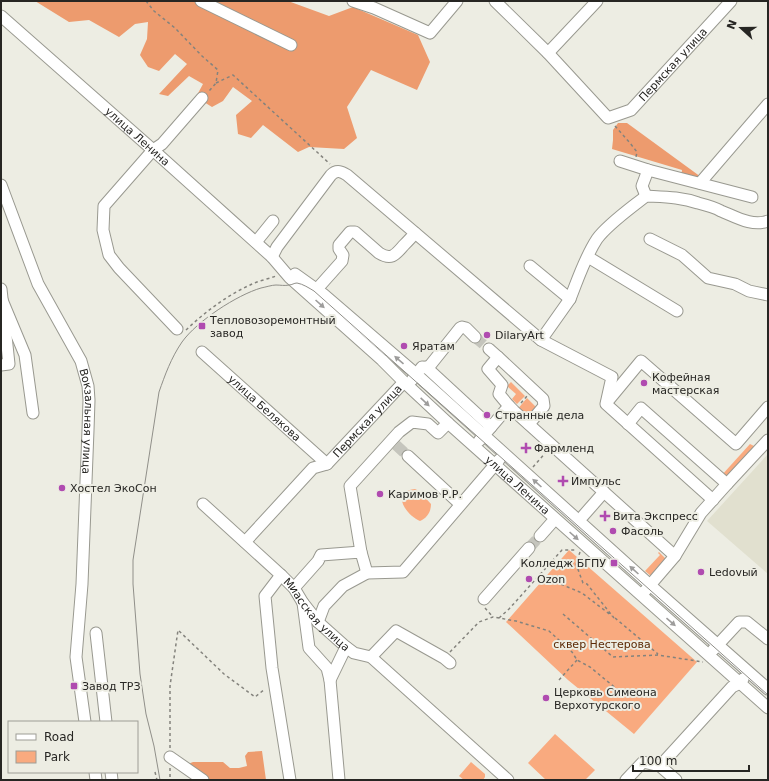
<svg xmlns="http://www.w3.org/2000/svg" width="769" height="781" viewBox="0 0 769 781" font-family="'DejaVu Sans',sans-serif">
<style>
.built{fill:#e1e0cf}
.green{fill:#f9aa7f}
.forest{fill:#ed9b6e}
.lines{fill:none;stroke-linecap:round;stroke-linejoin:round}
.minor-tunnel{stroke:#c5c5bd;stroke-width:11;stroke-dasharray:11 5.5;stroke-linecap:butt}
.minor-casing{stroke:#999990;stroke-width:13}
.path{stroke:#84837d;stroke-width:1.5;stroke-dasharray:3 3;stroke-linecap:butt}
.minor{stroke:#fff;stroke-width:11}
.tram{stroke:#908f89;stroke-width:1}
.oneway{fill:#9e9d9c}
.poi-dot{fill:#b04bb0;stroke:#edede3;stroke-width:1.5}
.labels{text-anchor:middle;dominant-baseline:central;stroke-width:4;stroke-linejoin:round;paint-order:stroke}
.street-label{font-size:11px;fill:#272623;stroke:#edede3}
.poi-label{font-size:11px;fill:#272623;stroke:#edede3;text-anchor:start}
.park-label{font-size:11px;fill:#5d2a06;stroke:#edede3}
</style>
<rect width="100%" height="100%" fill="#edede3"/>
<!-- built -->
<path class="built" d="M768 454V574L707 521Z"/>
<!-- green -->
<path class="green" d="M511 382 525 396 517 404 512 399 516 394 507 386Z
M527 398 536 407 527 421 516 411Z
M750 444 754 446 753 453 727 482 721 476Z
M415 489 419 491 431 504C431 512 427 518 420 521 406 515 390 492 415 489Z
M569 550 697 662 634 734 568 680 506 622Z
M659 552 665 558 666 561 652 577 645 571 660 555 658 553Z
M555 734 595 770 585 780H546L528 763Z
M471 762 485 774V777L483 780H464L459 776Z"/>
<!-- forest -->
<path class="forest" d="M35 1H288L329 16 353 7 418 35 430 62 417 90 371 70 347 107 357 138 344 149 309 147 298 152 263 125 251 138 238 134 236 115 252 101 233 87 223 101 212 107 196 97 203 84 189 76 168 96 159 94 187 64 175 54 159 71 148 67 140 55 147 39 148 22 135 24 119 37 89 20 69 22Z
M618 123H627L701 177 689 178 681 177 682 170 612 149 613 140V130Z
M262 751 266 780H212L200 776 188 764 193 762H223L230 768H239L247 766 245 756 248 752Z"/>
<g class="lines">
<!-- minor-tunnel -->
<path class="minor-tunnel" d="M475 337 489 349
M396 445 408 456
M529 548 540 536"/>
<!-- minor casing -->
<g class="minor-casing">
<g id="minor">
<path d="M201 1 291 45"/>
<path d="M353 1 374 8 430 33 457 1"/>
<path id="s1" d="M495 1 548 53 608 118 631 110 731 1"/>
<path id="s2" d="M1 16 153 150 272 257 290 278 382 360 404 382 448 423 768 708"/>
<path d="M548 53 597 1"/>
<path d="M620 161 648 170 752 197"/>
<path d="M700 183 768 104"/>
<path id="s3" d="M1 185 38 284 81 361 88 386 89 400 88 430 82 584 76 657 85 722"/>
<path d="M646 196 642 186 648 170"/>
<path d="M650 239 682 255 708 278 735 284 749 291 768 295"/>
<path d="M256 242 273 221"/>
<path d="M272 257 277 247 331 175C337 169 342 172 347 175L541 340 612 377 606 404 713 500"/>
<path d="M588 257 677 311"/>
<path d="M530 266 570 299C578 279 585 257 597 239 608 224 631 208 646 196 664 197 681 197 698 203 706 205 714 207 721 211 736 217 752 227 768 221"/>
<path d="M295 274 323 294 416 374 650 585 768 689"/>
<path d="M1 289 9 364 1 365"/>
<path d="M317 289 342 261 343 255 339 249V245L350 232H355L379 253C392 261 396 254 404 245 408 241 412 237 415 233"/>
<path d="M2 300 25 355 33 413"/>
<path d="M177 329 119 268 109 255 103 230 104 206 153 150 162 144 202 98"/>
<path d="M541 340 570 299"/>
<path d="M489 349 498 357"/>
<path id="s4" d="M202 352 327 464"/>
<path d="M426 367 491 427"/>
<path d="M412 380 422 367 428 368 460 328 462 327 466 328 475 337"/>
<path d="M607 402 641 361 736 444 768 407"/>
<path d="M509 406 499 394 502 385 488 369 498 357 543 399 544 406 529 424"/>
<path d="M628 424 641 408 727 484 701 513 675 556"/>
<path d="M479 441 509 406 514 411 675 556 645 591"/>
<path d="M408 456 460 504"/>
<path d="M727 484 768 440"/>
<path id="s5" d="M203 504 281 575 294 588 303 603 318 622 346 647 354 653 371 657 508 780"/>
<path d="M583 516 604 492"/>
<path d="M540 536 555 519"/>
<path id="s6" d="M245 542 313 468 327 464 404 382"/>
<path d="M361 552 350 486 399 432 412 422 428 424 438 433 448 423"/>
<path d="M281 575 265 596 272 668 290 780"/>
<path d="M294 588 318 561 321 555 361 552 367 573"/>
<path d="M484 599 529 548"/>
<path d="M303 603 309 648 327 668 330 680 339 780"/>
<path d="M318 622 324 606 343 586 367 573 403 572 499 460"/>
<path d="M96 633 106 722"/>
<path d="M713 650 739 622H747L768 639"/>
<path d="M371 657 396 631 444 658 450 663"/>
<path d="M330 680 346 647"/>
<path d="M170 757 203 780"/>
<path d="M660 766 676 780"/>
<path d="M95 772 96 780"/>
<path d="M111 772 112 780"/>
<path d="M626 780 643 762 660 766 732 687 740 683 743 679"/>
</g>
</g>
<!-- path -->
<path class="path" d="M146 1 154 11 175 28 202 56 218 70 216 83 209 91
M216 83 233 75 330 164
M615 126 630 143 637 152 636 157
M186 330C205 312 226 296 250 285 258 281 268 279 276 276
M521 403 527 396
M533 467 547 451
M580 552 576 564 583 583 587 584 614 618
M539 575 582 593 612 616
M485 608 493 617
M563 614 613 657 658 655 703 662
M499 618 509 609 562 550H576
M615 618 658 654
M450 652 479 622 493 617 516 621 549 631 572 652 577 660 590 667 624 695
M559 680 577 660
M170 748V686L178 630 224 674 255 697 265 689
M170 768V780
M155 772 157 780"/>
<!-- minor -->
<use href="#minor" class="minor"/>
<!-- tram -->
<path class="tram" d="M160 780 154 746 146 714 140 674 133 584V560L159 392C165 375 171 358 182 342 197 321 237 295 261 288 266 287 272 285 276 285 280 285 285 286 289 285 292 285 294 283 297 283 303 284 309 288 314 291L768 695"/>
</g>
<!-- one-way arrows -->
<defs><path id="oneway-solid" d="M-6-.8H1V-3.2L6.5 0L1 3.2V.8H-6Z"/></defs>
<g class="oneway">
<use href="#oneway-solid" transform="translate(320 304) rotate(42)"/>
<use href="#oneway-solid" transform="translate(399 360) rotate(-139)"/>
<use href="#oneway-solid" transform="translate(425 402) rotate(43)"/>
<use href="#oneway-solid" transform="translate(537 483) rotate(-138)"/>
<use href="#oneway-solid" transform="translate(574 536) rotate(42)"/>
<use href="#oneway-solid" transform="translate(634 570) rotate(-138)"/>
<use href="#oneway-solid" transform="translate(671 622) rotate(41)"/>
</g>
<!-- markers -->
<g class="poi-dot">
<rect x="198" y="322" width="8" height="8" rx="2"/>
<circle cx="487" cy="335" r="4"/>
<circle cx="404" cy="346" r="4"/>
<circle cx="644" cy="383" r="4"/>
<circle cx="487" cy="415" r="4"/>
<path d="M524 442h4v4h4v4h-4v4h-4v-4h-4v-4h4z"/>
<path d="M561 475h4v4h4v4h-4v4h-4v-4h-4v-4h4z"/>
<circle cx="62" cy="488" r="4"/>
<circle cx="380" cy="494" r="4"/>
<path d="M603 510h4v4h4v4h-4v4h-4v-4h-4v-4h4z"/>
<circle cx="613" cy="531" r="4"/>
<rect x="610" y="559" width="8" height="8" rx="2"/>
<circle cx="701" cy="572" r="4"/>
<circle cx="529" cy="579" r="4"/>
<rect x="70" y="682" width="8" height="8" rx="2"/>
<circle cx="546" cy="698" r="4"/>
</g>
<g class="labels">
<!-- street labels -->
<g class="street-label">
<text stroke="none"><textPath href="#s1" startOffset="249">Пермская улица</textPath></text>
<text stroke="none"><textPath href="#s2" startOffset="182">улица Ленина</textPath></text>
<text stroke="none"><textPath href="#s4" startOffset="84">улица Белякова</textPath></text>
<text stroke="none"><textPath href="#s3" startOffset="255">Вокзальная улица</textPath></text>
<text stroke="none"><textPath href="#s6" startOffset="174">Пермская улица</textPath></text>
<text stroke="none"><textPath href="#s2" startOffset="698">улица Ленина</textPath></text>
<text stroke="none"><textPath href="#s5" startOffset="159">Миасская улица</textPath></text>
</g>
<!-- poi labels -->
<g class="poi-label">
<text x="210" y="320">Тепловозоремонтный<tspan x="210" dy="13">завод</tspan></text>
<text x="495" y="335">DilaryArt</text>
<text x="412" y="346">Яратам</text>
<text x="652" y="377">Кофейная<tspan x="652" dy="13">мастерская</tspan></text>
<text x="495" y="415">Странные дела</text>
<text x="534" y="448">Фармленд</text>
<text x="571" y="481">Импульс</text>
<text x="70" y="488">Хостел ЭкоСон</text>
<text x="388" y="494">Каримов Р.Р.</text>
<text x="613" y="516">Вита Экспресс</text>
<text x="621" y="531">Фасоль</text>
<text x="606" y="563" text-anchor="end">Колледж БГПУ</text>
<text x="709" y="572">Ledovый</text>
<text x="537" y="579">Ozon</text>
<text x="82" y="686">Завод ТРЗ</text>
<text x="554" y="692">Церковь Симеона<tspan x="554" dy="13">Верхотурского</tspan></text>
</g>
<!-- park labels -->
<g class="park-label">
<text x="602" y="644">сквер Нестерова</text>
</g>
</g>
<!-- border -->
<rect width="769" height="781" fill="none" stroke="#272623" stroke-width="4"/>
<!-- legend -->
<rect x="8" y="721" width="130" height="52" fill="#edede3" stroke="#9e9d96"/>
<rect x="16" y="734" width="20" height="6" fill="#ffffff" stroke="#9e9d96"/>
<text x="44" y="741" font-size="12" fill="#272623">Road</text>
<rect x="16" y="751" width="20" height="12" fill="#f9aa7f" stroke="#9e9d96"/>
<text x="44" y="761" font-size="12" fill="#272623">Park</text>
<!-- north arrow -->
<g transform="translate(741 28) rotate(291)" stroke="#edede3" stroke-width="3" paint-order="stroke">
<path d="M0-3L7 15L0 10L-7 15Z" fill="#272623"/>
<text y="-6" font-size="11" font-weight="bold" text-anchor="middle" fill="#272623">N</text>
</g>
<!-- scale -->
<path d="M633 765v6h116v-6" fill="none" stroke="#272623" stroke-width="2"/>
<text x="639" y="765" font-size="12" fill="#272623" stroke="#edede3" stroke-width="3" paint-order="stroke">100 m</text>
</svg>
